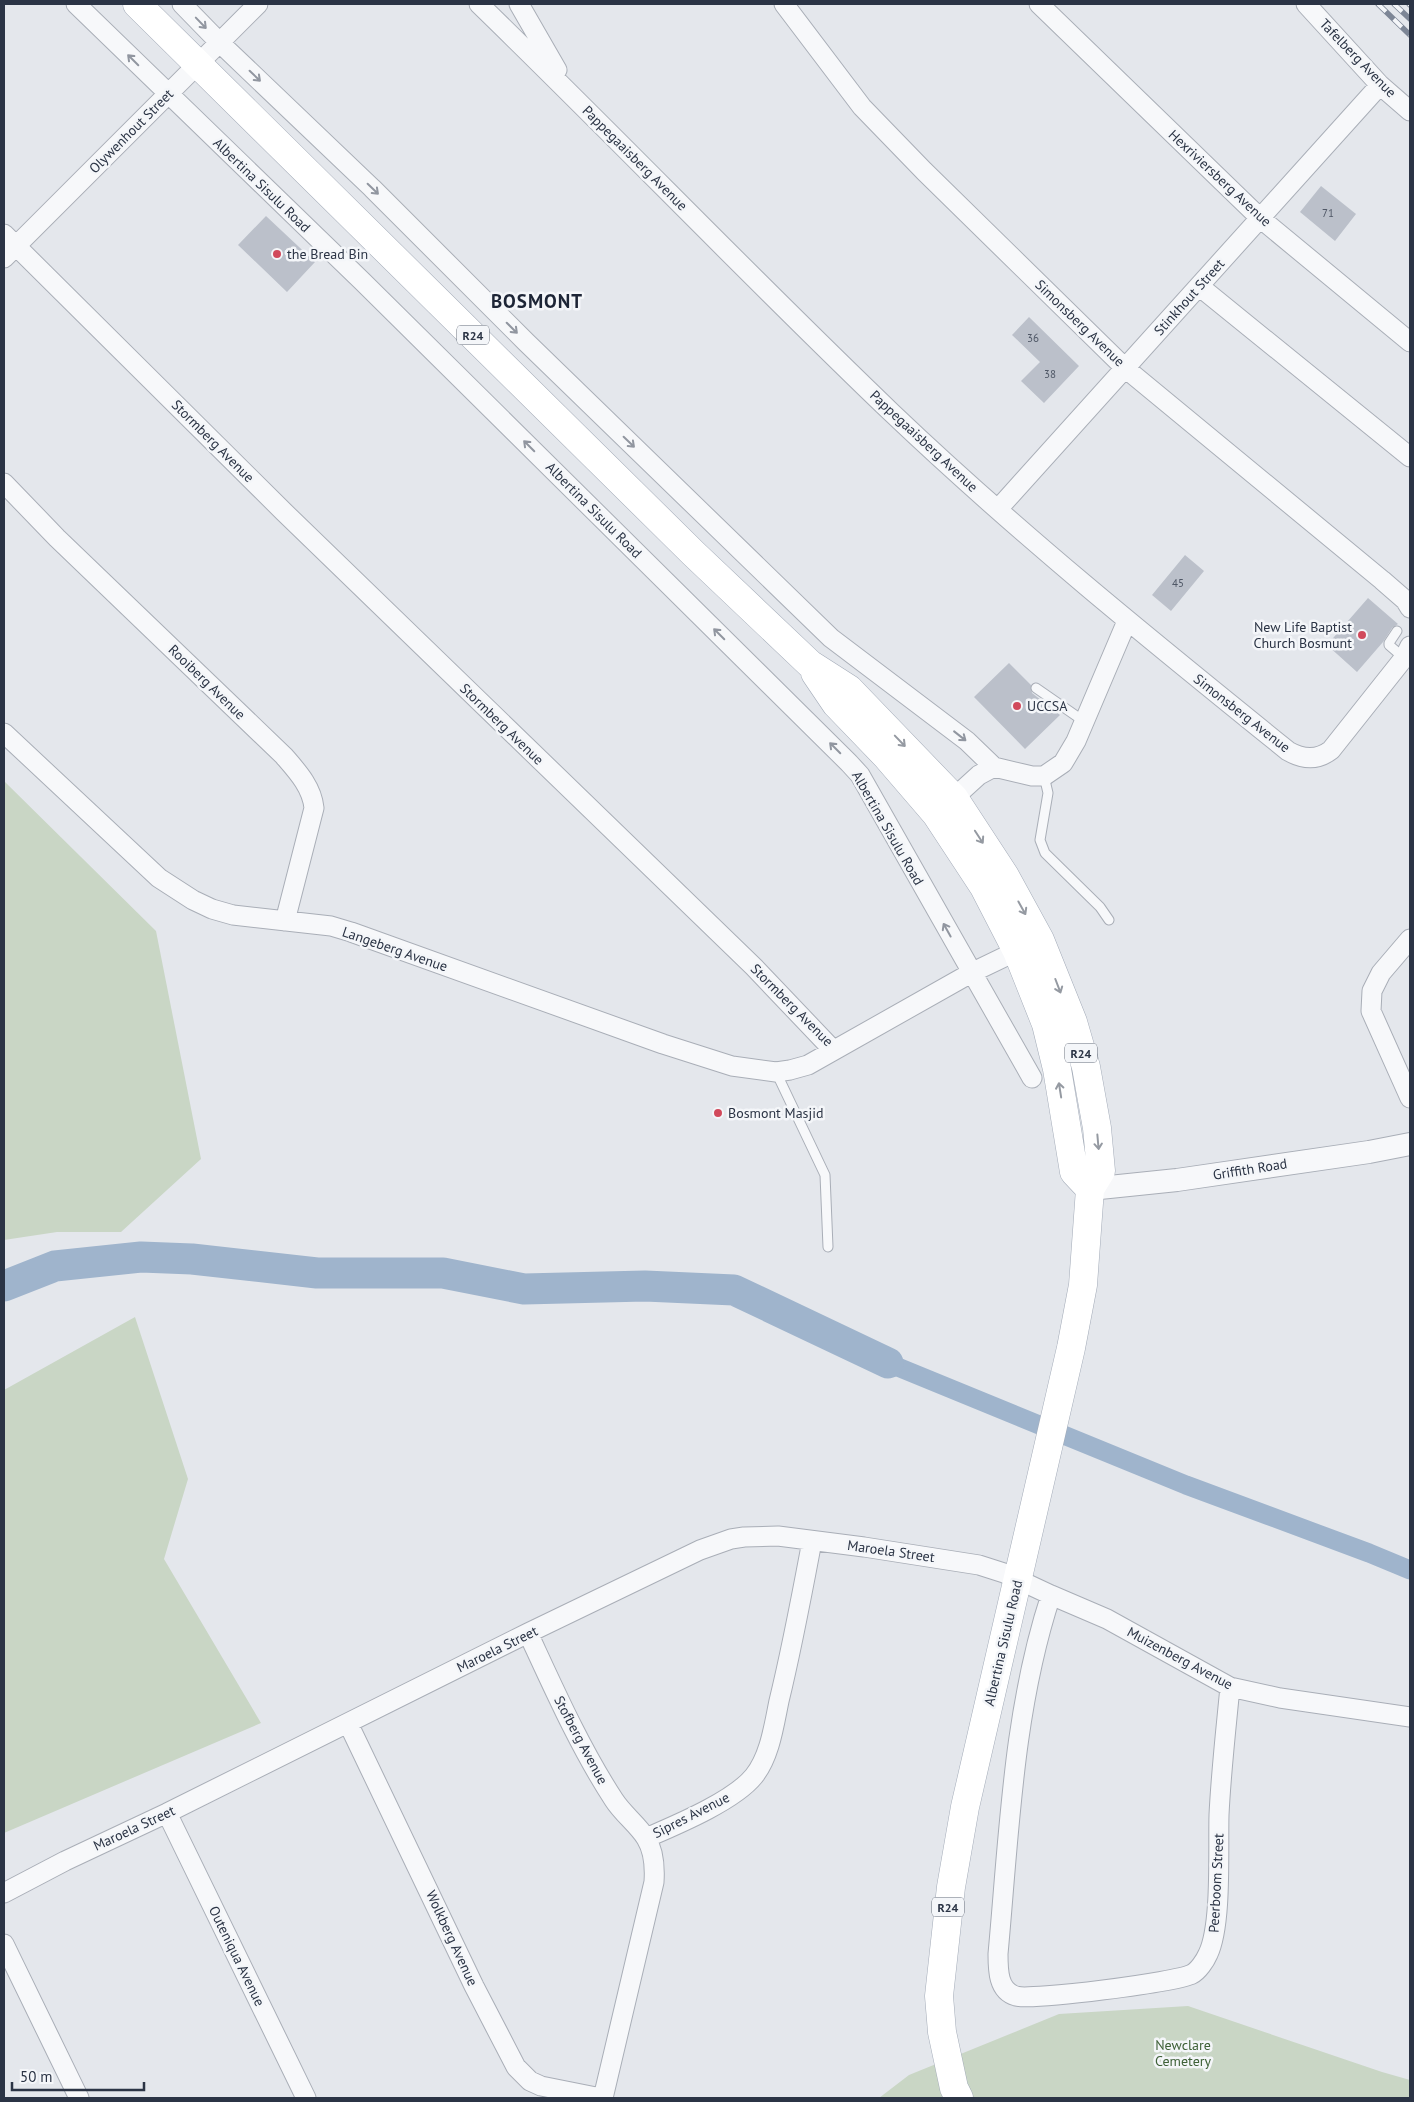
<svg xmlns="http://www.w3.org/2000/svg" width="1414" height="2102" viewBox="0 0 1414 2102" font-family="'PT Sans',sans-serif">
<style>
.green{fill:#c9d6c5}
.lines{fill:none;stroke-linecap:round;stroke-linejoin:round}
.canal{stroke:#9fb4cc;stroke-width:19}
.river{stroke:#9fb4cc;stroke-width:31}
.building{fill:#bbc0ca}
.service-casing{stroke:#a9aeb7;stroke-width:11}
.minor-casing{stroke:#a9aeb7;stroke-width:21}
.tertiary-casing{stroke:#a9aeb7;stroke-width:24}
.primary-casing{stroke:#a3abb8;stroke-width:29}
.service{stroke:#f7f8fa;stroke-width:9}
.minor{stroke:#f7f8fa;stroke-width:19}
.tertiary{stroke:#f7f8fa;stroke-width:22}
.primary{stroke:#fff;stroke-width:28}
.rail-casing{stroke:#7d8696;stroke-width:5.5}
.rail{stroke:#f4f6f9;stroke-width:4;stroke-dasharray:11;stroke-linecap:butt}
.oneway{stroke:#9196a0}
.oneway2{stroke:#959aa2}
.poi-dot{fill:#d1495b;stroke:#f4f6f9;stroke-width:2}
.labels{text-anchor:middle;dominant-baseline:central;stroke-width:5;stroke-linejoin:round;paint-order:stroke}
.number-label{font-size:11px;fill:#4f5766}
.shield{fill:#f4f6f9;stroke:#676e7b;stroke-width:1}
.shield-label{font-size:12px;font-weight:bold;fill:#2b3445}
.street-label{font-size:14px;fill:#2b3445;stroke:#f4f6f9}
.poi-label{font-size:14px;fill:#2b3445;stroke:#f4f6f9;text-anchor:start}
.park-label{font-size:14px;fill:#3f6138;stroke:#f4f6f9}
.district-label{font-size:19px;font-weight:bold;letter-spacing:1px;fill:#1d2536;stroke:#f4f6f9}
</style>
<rect width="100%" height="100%" fill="#e4e7ec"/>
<!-- green -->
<path class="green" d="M4 781 156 931 201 1159 121 1232H57L4 1240Z
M135 1317 188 1479 164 1559 261 1723 4 1833V1390Z
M1188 2006 1382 2072 1410 2080V2098H879L909 2075 1059 2014Z"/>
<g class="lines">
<!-- canal -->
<path class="canal" d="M888 1363 1186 1485 1369 1553 1410 1570"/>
<!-- river -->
<path class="river" d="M4 1286 55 1266 141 1257 192 1259 317 1273H443L524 1289 645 1286 734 1290 888 1363"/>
</g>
<!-- building -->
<path class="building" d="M1321 186 1356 214 1335 241 1300 212Z
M266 216 315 262 287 292 238 245Z
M1029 317 1079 366 1044 403 1021 381 1040 362 1012 335Z
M1185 555 1204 571 1171 611 1152 595Z
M1368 598 1398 624 1392 628 1383 642 1357 672 1327 645Z
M1009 663 1031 685 1032 693 1060 715 1025 749 974 697Z"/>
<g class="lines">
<!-- service casing -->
<g class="service-casing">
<path id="service" d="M1397 631 1389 643V645L1404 658
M1036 688 1085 722
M1044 776 1048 793 1040 840 1045 853 1100 907 1109 920
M776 1072 825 1175 828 1247"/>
</g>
<!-- minor casing -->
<g class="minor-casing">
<path id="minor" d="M76 4 362 281 849 763 860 775 1032 1078
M182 4 220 43 372 188 526 342 831 638 967 741 994 767 1032 776H1044L1063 763 1076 741 1127 621
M479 4C618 139 752 279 892 413 1018 533 1153 642 1288 751 1302 759 1317 761 1331 750L1404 658 1410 646
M519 4 557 70
M784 4 862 107 924 171 1125 368 1382 580 1405 600 1410 608
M1039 4 1260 218 1410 342
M1306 4 1380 85 1410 111
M4 234 284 512 754 967 833 1050
M4 258 258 4
M1199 286 1410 457
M4 483 57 538 284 756C297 771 312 787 314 808L285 921
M998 509 1380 85
M4 733 159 878 193 900 212 909 233 915 331 926 351 932 663 1044 732 1066 776 1072 790 1070 808 1065 971 973 1027 946
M946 805 979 775 994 767
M1410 939 1381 973 1372 991 1371 1011 1410 1098
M1051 1595C1013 1710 1009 1835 998 1954 998 1970 998 1991 1016 1996 1030 2001 1177 1982 1192 1974 1198 1971 1205 1961 1208 1954 1222 1925 1218 1850 1219 1815 1221 1772 1226 1729 1230 1687
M528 1633C554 1689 580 1748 614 1800 623 1814 637 1824 646 1838 654 1851 655 1867 654 1882L603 2098
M348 1723 474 1986 516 2067 530 2081 541 2086 601 2098
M167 1813 306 2098
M646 1838C676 1825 734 1801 754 1776 770 1756 774 1725 779 1701 792 1648 802 1594 812 1541
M4 1893 65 1861 167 1813 528 1633 700 1550 731 1539 744 1537 778 1536 864 1547 979 1565 1004 1573 1051 1595 1107 1619 1230 1687 1280 1698 1410 1717
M4 1944 79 2098"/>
</g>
<!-- tertiary casing -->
<g class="tertiary-casing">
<path id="tertiary" d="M1090 1189 1177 1180 1369 1152 1410 1144"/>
</g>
<!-- primary casing -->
<g class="primary-casing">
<path id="primary" d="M137 4 693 553 810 664 849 689 954 798 1005 876 1040 940 1073 1022 1086 1067 1097 1128 1101 1171 1090 1189 1083 1285 1071 1348 965 1807 951 1887 939 1996 942 2032 954 2088 959 2098
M815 673 836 704 887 757 936 814 984 887 1017 951 1046 1024 1057 1069 1074 1172 1090 1189"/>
</g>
<!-- service -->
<use href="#service" class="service"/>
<!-- minor -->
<use href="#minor" class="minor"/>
<!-- tertiary -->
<use href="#tertiary" class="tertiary"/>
<!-- primary -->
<use href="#primary" class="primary"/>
<!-- rail casing -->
<g class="rail-casing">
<path id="rail" d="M1378 4 1410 35
M1394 4 1410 19
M1409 4 1410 5"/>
</g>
<!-- rail -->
<use href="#rail" class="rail"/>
</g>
<!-- one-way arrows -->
<defs><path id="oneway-shaft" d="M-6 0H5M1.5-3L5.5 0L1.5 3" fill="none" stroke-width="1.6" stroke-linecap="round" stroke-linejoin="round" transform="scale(1.25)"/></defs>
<g class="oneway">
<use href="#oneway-shaft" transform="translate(201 23) rotate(46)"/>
<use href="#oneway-shaft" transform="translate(133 60) rotate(-135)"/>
<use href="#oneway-shaft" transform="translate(255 76) rotate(44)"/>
<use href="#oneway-shaft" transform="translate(373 189) rotate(44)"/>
<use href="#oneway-shaft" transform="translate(512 328) rotate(45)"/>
<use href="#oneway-shaft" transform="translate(629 442) rotate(44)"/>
<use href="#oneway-shaft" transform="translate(529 446) rotate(-135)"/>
<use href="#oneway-shaft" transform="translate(719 634) rotate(-135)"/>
<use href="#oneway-shaft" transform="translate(960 736) rotate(38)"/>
<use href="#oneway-shaft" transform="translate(835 748) rotate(-135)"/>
<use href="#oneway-shaft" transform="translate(947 930) rotate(-119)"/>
</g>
<g class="oneway2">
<use href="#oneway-shaft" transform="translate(900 741) rotate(46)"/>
<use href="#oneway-shaft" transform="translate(979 837) rotate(57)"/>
<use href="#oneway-shaft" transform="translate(1022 908) rotate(61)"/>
<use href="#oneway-shaft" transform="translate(1058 986) rotate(69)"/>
<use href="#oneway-shaft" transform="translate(1060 1090) rotate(-99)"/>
<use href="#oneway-shaft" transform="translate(1098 1142) rotate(85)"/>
</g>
<!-- markers -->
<g class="poi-dot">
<circle cx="277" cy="254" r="5"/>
<circle cx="1362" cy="635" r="5"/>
<circle cx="1017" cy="706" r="5"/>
<circle cx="718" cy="1113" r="5"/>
</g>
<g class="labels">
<!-- number labels -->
<g class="number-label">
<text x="1328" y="213">71</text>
<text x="1033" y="338">36</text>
<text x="1050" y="374">38</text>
<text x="1178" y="583">45</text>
</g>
<!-- shield labels -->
<g class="shield">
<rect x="457" y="325.5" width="32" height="19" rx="4"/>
<rect x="1065" y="1043.5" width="32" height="19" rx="4"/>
<rect x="932" y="1897.5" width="32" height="19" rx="4"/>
</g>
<g class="shield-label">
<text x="473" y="335">R24</text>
<text x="1081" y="1053">R24</text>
<text x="948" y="1907">R24</text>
</g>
<!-- street labels -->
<g class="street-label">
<text transform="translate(1358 58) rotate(46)">Tafelberg Avenue</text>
<text transform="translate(131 131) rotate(-45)">Olywenhout Street</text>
<text transform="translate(635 158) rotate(45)">Pappegaaisberg Avenue</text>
<text transform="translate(1220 178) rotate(43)">Hexriviersberg Avenue</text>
<text transform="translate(262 185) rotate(44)">Albertina Sisulu Road</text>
<text transform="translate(1189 297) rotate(-48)">Stinkhout Street</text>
<text transform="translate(1080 323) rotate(44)">Simonsberg Avenue</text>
<text transform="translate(213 441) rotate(45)">Stormberg Avenue</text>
<text transform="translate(924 441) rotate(43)">Pappegaaisberg Avenue</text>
<text transform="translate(594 510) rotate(45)">Albertina Sisulu Road</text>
<text transform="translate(207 682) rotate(44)">Rooiberg Avenue</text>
<text transform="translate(1242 713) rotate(38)">Simonsberg Avenue</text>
<text transform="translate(502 724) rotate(44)">Stormberg Avenue</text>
<text transform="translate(888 828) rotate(60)">Albertina Sisulu Road</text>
<text transform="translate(395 949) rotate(19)">Langeberg Avenue</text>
<text transform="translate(792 1005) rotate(45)">Stormberg Avenue</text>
<text transform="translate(1250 1169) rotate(-9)">Griffith Road</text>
<text transform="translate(891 1551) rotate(8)">Maroela Street</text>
<text transform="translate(1003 1643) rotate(-77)">Albertina Sisulu Road</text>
<text transform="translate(497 1649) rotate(-26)">Maroela Street</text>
<text transform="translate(1180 1658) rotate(28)">Muizenberg Avenue</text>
<text transform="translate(581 1740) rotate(62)">Stofberg Avenue</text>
<text transform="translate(691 1815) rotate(-27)">Sipres Avenue</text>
<text transform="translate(134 1828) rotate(-25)">Maroela Street</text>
<text transform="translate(1216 1883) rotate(-87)">Peerboom Street</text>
<text transform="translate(452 1938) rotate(65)">Wolkberg Avenue</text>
<text transform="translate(237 1956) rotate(64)">Outeniqua Avenue</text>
</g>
<!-- poi labels -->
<g class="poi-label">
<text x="287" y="254">the Bread Bin</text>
<text x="1352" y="627" text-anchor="end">New Life Baptist<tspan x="1352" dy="16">Church Bosmunt</tspan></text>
<text x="1027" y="706">UCCSA</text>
<text x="728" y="1113">Bosmont Masjid</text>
</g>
<!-- park labels -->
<g class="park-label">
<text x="1183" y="2045">Newclare<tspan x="1183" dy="16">Cemetery</tspan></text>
</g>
<!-- district labels -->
<g class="district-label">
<text x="537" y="301">BOSMONT</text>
</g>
</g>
<!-- border -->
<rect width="1414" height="2102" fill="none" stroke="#2b3445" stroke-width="10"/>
<!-- scale -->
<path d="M12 2082v8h132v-8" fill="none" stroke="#2b3445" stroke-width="2.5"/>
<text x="20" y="2082" font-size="15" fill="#2b3445" stroke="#f4f6f9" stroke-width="4" paint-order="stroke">50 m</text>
</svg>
